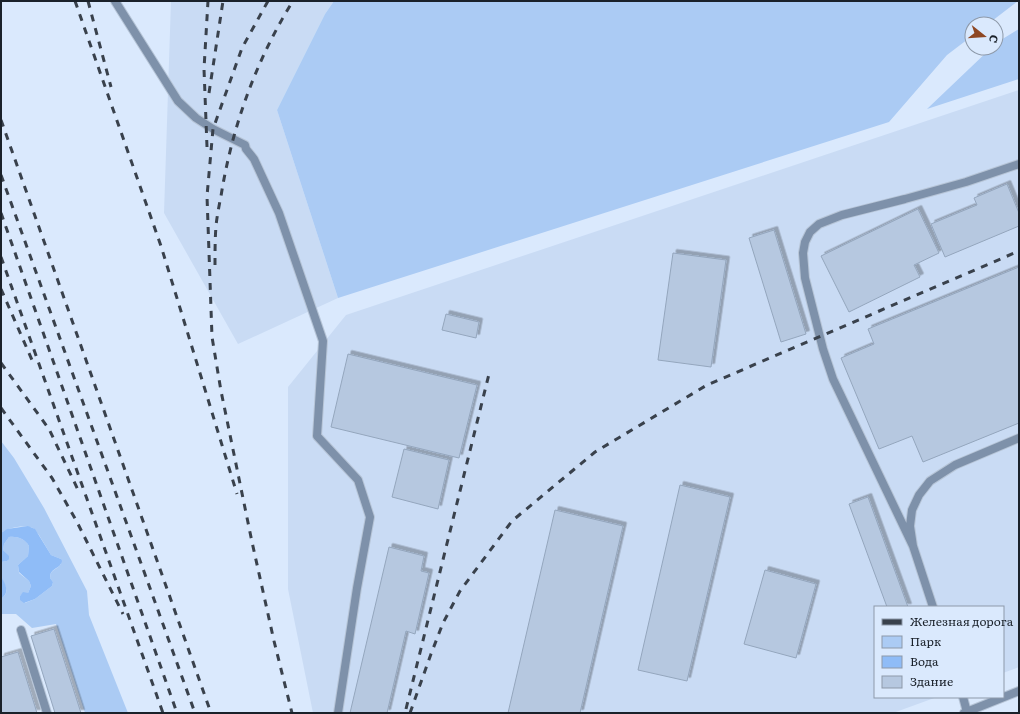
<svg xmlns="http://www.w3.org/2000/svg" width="1020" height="714" viewBox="0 0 1020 714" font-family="Literata,serif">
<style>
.built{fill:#c9dbf4}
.green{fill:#abcbf4}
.water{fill:#8fbcf7}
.building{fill:#b6c8e0;stroke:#94a6bd;filter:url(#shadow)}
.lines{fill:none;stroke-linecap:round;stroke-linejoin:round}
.lane-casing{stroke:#b7c5d7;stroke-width:10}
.lane{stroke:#7e91aa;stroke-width:8}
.rail{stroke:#39414c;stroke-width:3;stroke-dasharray:7 7;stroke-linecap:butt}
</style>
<defs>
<filter id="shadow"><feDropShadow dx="3.5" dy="-3.5" stdDeviation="0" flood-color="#0004"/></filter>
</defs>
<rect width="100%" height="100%" fill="#dae9fd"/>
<!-- built -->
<path class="built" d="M171 1H334L325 14 277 110 338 298 238 344 164 213Z
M1019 90V667L1003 673V607H875V697H937L893 713H313L288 589V387L346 315Z"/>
<!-- green -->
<path class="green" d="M334 1H1018L988 24H972V36L947 55 889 122 338 298 277 110 325 14Z
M1019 29V79L927 109 991 48H996V43Z
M1 441 14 458 44 508 87 591 89 615 128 713H85L56 624 32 628 16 614H1V599C12 591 3 584 1 576 0 572 1 566 1 562L7 561 9 557 3 550 4 544 9 537C17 536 25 539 29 546L28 556 18 565 19 573 29 581 31 586 28 593H23L20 596 25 603 35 599 52 586 53 582 50 578C50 569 57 570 61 564V559L51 555 39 535 33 528C24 525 9 527 1 533Z"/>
<!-- water -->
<path class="water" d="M28 526 35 529 51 555 61 559 62 561C60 570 50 567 50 578L53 582 52 586 35 599 24 603 20 600V596L23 592 28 593 31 586 29 581 19 572 18 565 28 556 29 546C25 539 17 536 9 537L4 544 3 550 9 556V559L7 561 1 562V533L7 529Z
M1 577C6 584 10 593 1 599Z"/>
<!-- building -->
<path class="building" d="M1007 184 1019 213V226L945 257 931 224 977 205 974 198Z
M918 209 939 253 914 265 920 277 849 312 821 256Z
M774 230 806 334 781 342 749 238Z
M673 253 726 260 711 367 658 360Z
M1019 267V423L923 462 912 436 879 449 841 358 874 344 868 329Z
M446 314 479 322 476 338 442 330Z
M348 354 477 385 459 458 331 427Z
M404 449 449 460 438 509 392 497Z
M680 485 730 497 687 681 638 670Z
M868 497 908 607H887L849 504Z
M555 510 623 526 580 713H508Z
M389 547 424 556 421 571 429 573 415 634 406 631 387 713H350Z
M765 570 816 584 796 658 744 644Z
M54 629 81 713H55L31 636Z
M18 652 37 713H1V657Z"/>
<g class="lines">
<!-- lane casing -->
<g class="lane-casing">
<path id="lane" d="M115 1 178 101 196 118 213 129 245 145 246 149 254 159 279 213 323 341 317 436 358 480 370 517 357 588 338 713
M913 546 833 379 823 349 805 278 803 253 805 242 810 232 819 224 842 215 905 199 966 182 1019 164
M933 607 913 546 910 526 912 510 919 495 930 481 955 465 1019 438
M21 630 47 713
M963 697 967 712
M964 713 1019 691"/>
</g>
<!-- lane -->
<use href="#lane" class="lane"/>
<!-- rail -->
<path class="rail" d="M75 1 161 246 237 494
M88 1 111 87
M268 1 242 48 213 129 207 196 212 337 221 391 252 542 274 641 292 713
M209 93 223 1
M1 120 211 713
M207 147 204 69 208 1
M1 175 195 713
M1 213 177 713
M1 257 163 713
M215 265C215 252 215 239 216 226 217 216 219 206 221 196 232 127 256 60 293 1
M1 289 32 360
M1 363 49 429 80 494
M1 408 52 478 77 522 123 614
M406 709 489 374
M410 713 431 654 443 623 460 591 512 521 595 452 707 385 1019 251"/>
</g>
<!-- border -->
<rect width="1020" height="714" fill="none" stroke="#1a212a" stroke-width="4"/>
<!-- legend -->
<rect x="874" y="606" width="130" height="92" fill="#dae9fd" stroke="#8d99a9"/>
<rect x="882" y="619" width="20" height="6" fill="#39414c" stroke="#8d99a9"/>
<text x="910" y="626" font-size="12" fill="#1a212a">Железная дорога</text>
<rect x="882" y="636" width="20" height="12" fill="#abcbf4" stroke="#8d99a9"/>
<text x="910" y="646" font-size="12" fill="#1a212a">Парк</text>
<rect x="882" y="656" width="20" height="12" fill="#8fbcf7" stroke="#8d99a9"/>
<text x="910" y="666" font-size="12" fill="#1a212a">Вода</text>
<rect x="882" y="676" width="20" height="12" fill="#b6c8e0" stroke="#8d99a9"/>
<text x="910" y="686" font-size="12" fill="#1a212a">Здание</text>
<!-- north arrow -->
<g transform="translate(984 36) rotate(107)"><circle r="19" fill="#dae9fd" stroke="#8d99a9"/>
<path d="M0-3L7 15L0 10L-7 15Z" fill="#8e4723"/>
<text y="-6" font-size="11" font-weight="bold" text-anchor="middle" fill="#1a212a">С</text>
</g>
</svg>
